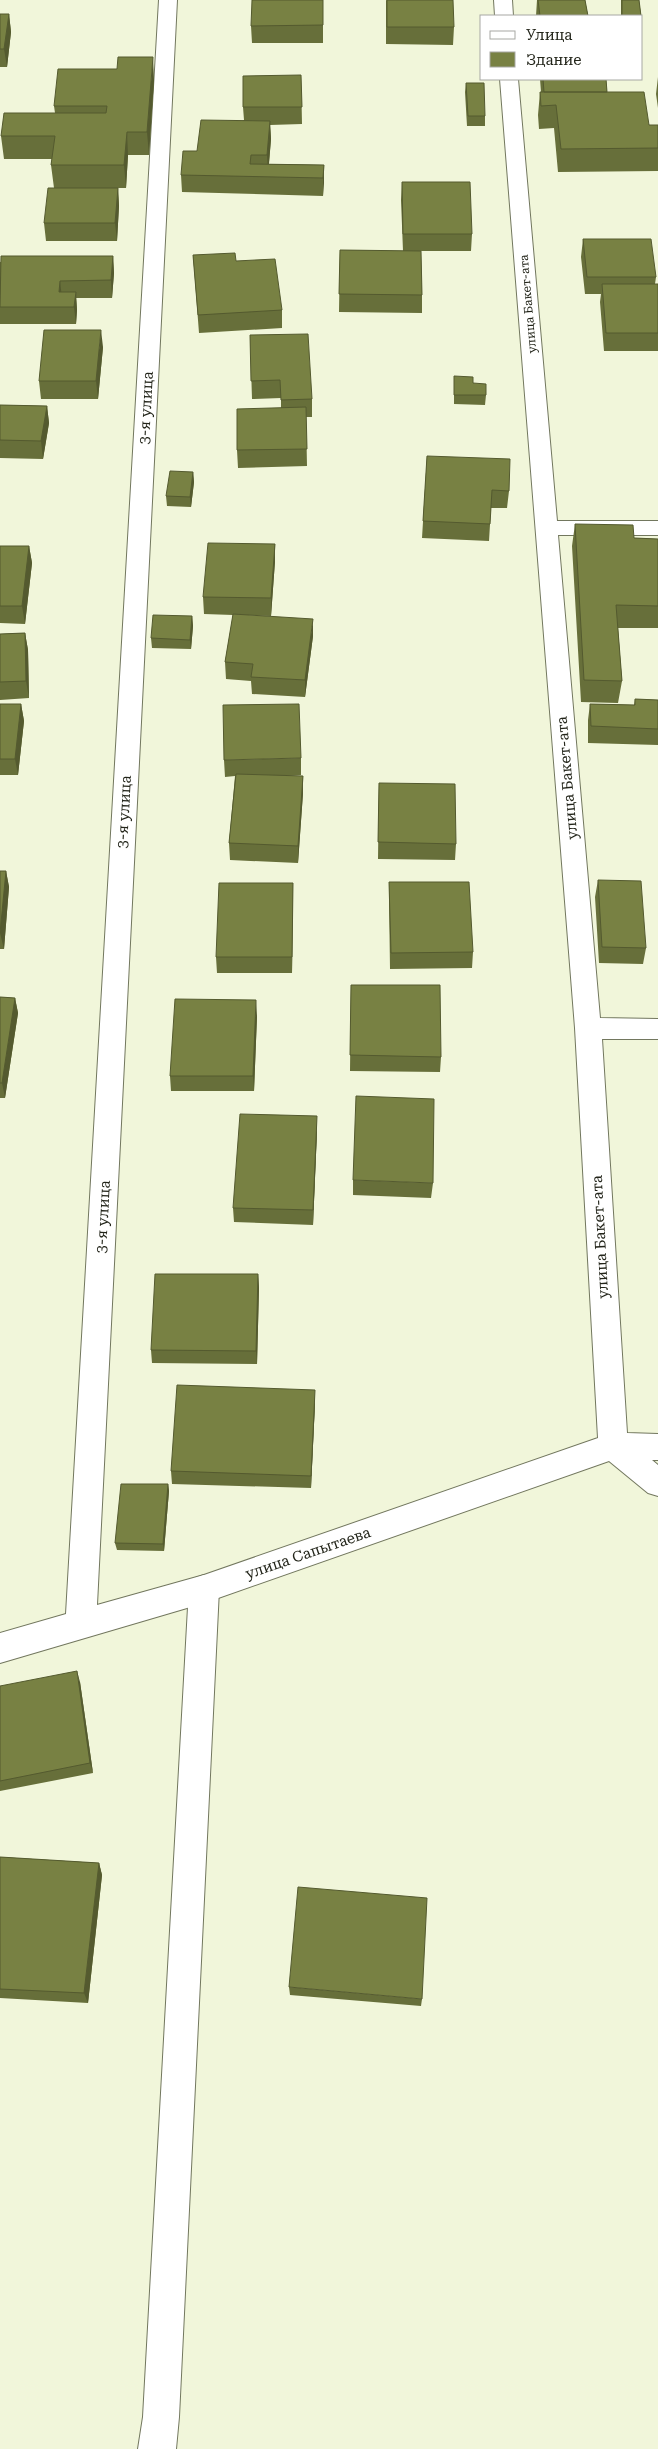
<svg xmlns="http://www.w3.org/2000/svg" width="658" height="2449" viewBox="0 0 658 2449" font-family="'Roboto Serif',serif">
<style>
.lines{fill:none;stroke-linecap:round;stroke-linejoin:round}
.lane-casing{stroke:#72775e;stroke-width:2}
.street-casing{stroke:#72775e;stroke-width:2}
.lane{fill:#fff;fill-rule:evenodd}
.street{fill:#fff;fill-rule:evenodd}
.wall{fill:#676f3a}
.shaded-wall{fill:#545a2f}
.building{fill:#788143;stroke:#545a2f}
.labels{text-anchor:middle;dominant-baseline:central;stroke-width:4;stroke-linejoin:round;paint-order:stroke}
.far-street-label{font-size:12px;fill:#23251a;stroke:#fff}
.street-label{font-size:15px;fill:#23251a;stroke:#fff}
</style>
<rect width="100%" height="100%" fill="#f1f6da"/>
<g class="lines">
<!-- lane casing -->
<g class="lane-casing">
<path id="lane" d="M204 1575 215 1579 219 1589 179 2417 176 2449H138L143 2417 189 1589 193 1579Z"/>
</g>
<!-- street casing -->
<g class="street-casing">
<path id="street" d="M159 0H177L97 1605 204 1575 598 1438 575 1028 500 79H518L557 521H658V535H558L600 1018 658 1019V1039H602L627 1433 658 1434V1460H652L658 1465V1496L648 1493 609 1461 204 1603 0 1663V1633L66 1614Z
M494 0H512L513 16H495Z"/>
</g>
<!-- lane -->
<use href="#lane" class="lane"/>
<!-- street -->
<use href="#street" class="street"/>
</g>
<!-- wall -->
<path class="wall" d="M323 0V43H252L251 26Z
M386 0 454 27 453 45 386 44Z
M537 0H585L588 16H536Z
M621 0H639L641 16H621Z
M0 14H9L11 32 7 67H0Z
M301 75 302 124 270 125 271 139 269 164 324 165 323 196 182 192 181 175 197 151 244 120 243 107Z
M658 77V108L656 94Z
M540 79H606L607 92 649 125H658V171L558 172 554 128 539 129 538 115 540 92H541Z
M154 80 149 155H128L126 188H54L51 165 52 159H4L1 136 55 113 54 106Z
M466 83 485 116V126H467L465 92Z
M402 182 472 234 471 251H421L422 295V313L339 312 340 250 403 251 401 200Z
M118 188 119 206 117 241H46L44 223Z
M583 239 656 277 655 284H658V351H604L600 302 601 294H585L581 257Z
M193 255 236 261 282 310V328L199 333Z
M113 256 114 273 112 298H76L77 310 76 324H0V262Z
M250 335 312 399V417H306L307 466 238 468 237 450 281 408V398L252 399Z
M103 347 98 399H41L39 381Z
M454 376 473 383 486 395 485 405 454 404Z
M0 405 47 406 49 423 43 459 0 458Z
M427 456 509 491 507 508H491L489 541 422 538Z
M193 472 194 482 191 507 167 506 166 496Z
M575 524 634 538 658 539V628H618L622 681 618 703 581 702 572 546Z
M275 544V561L271 616 235 615 313 636 305 697 252 694 251 681 226 679 225 662 233 615 204 614 203 597Z
M0 546H29L32 563 25 624 0 623Z
M192 616 193 626 191 649 152 648 151 638Z
M25 633 28 650 29 698 0 700V634Z
M635 699 658 700V745L588 743V720L590 704 634 705Z
M0 704H21L24 721 18 775H0Z
M301 758V775H286L303 776V793L298 863 230 860 229 843 235 776 225 777 224 760Z
M379 783 456 844 455 860 378 859Z
M0 871H6L9 887 4 949H0Z
M598 880 646 948 643 964 599 963 595 897Z
M389 882 473 952 472 968 390 969 389 898Z
M293 883 292 973H217L216 957Z
M351 985 441 1057 440 1072 350 1071Z
M0 997 15 998 18 1013 5 1098H0Z
M257 1016 254 1091H171L170 1076Z
M317 1131 313 1225 234 1222 233 1208Z
M353 1180 433 1183 431 1198 353 1195Z
M258 1274 259 1288 257 1364 152 1363 151 1350Z
M315 1403 311 1488 172 1484 171 1471Z
M168 1484 169 1491 164 1551 117 1550 115 1543Z
M80 1682 93 1773 0 1791V1686Z
M0 1857 99 1863 102 1875 88 2003 0 1998Z
M289 1987 422 1999 421 2006 290 1995Z"/>
<!-- shaded-wall -->
<path class="shaded-wall" d="M9 14 11 32 7 67 4 49Z
M153 57 154 80 149 155 147 132Z
M270 121 271 139 268 173 267 155Z
M127 132 128 155 126 188 124 165Z
M324 165V183L323 196V178Z
M118 188 119 206 117 241 115 223Z
M113 256 114 273 112 298 111 280Z
M60 281 62 298 59 292Z
M76 292 77 310 76 324 74 307Z
M101 330 103 347 98 399 96 381Z
M47 406 49 423 43 459 41 441Z
M193 472 194 482 191 507 190 497Z
M275 544V561L271 616V598Z
M29 546 32 563 25 624 22 606Z
M192 616 193 626 191 649 190 640Z
M313 619V636L305 697V680Z
M25 633 28 650 29 698 26 681Z
M21 704 24 721 18 775 15 759Z
M303 776V793L298 863V846Z
M6 871 9 887 4 949 0 933Z
M293 883V900L292 973V957Z
M15 998 18 1013 5 1098 2 1083Z
M256 1000 257 1016 254 1091 253 1076Z
M317 1116V1131L313 1225V1210Z
M258 1274 259 1288 257 1364 256 1351Z
M315 1390V1403L311 1488V1476Z
M168 1484 169 1491 164 1551 163 1544Z
M77 1671 80 1682 93 1773 90 1763Z
M99 1863 102 1875 88 2003 84 1993Z"/>
<!-- building -->
<path class="building" d="M252 0H323V25L251 26Z
M387 0H453L454 27H387Z
M538 0H585L588 16H540Z
M622 0H639L641 16H622Z
M0 14H9L4 49H0Z
M118 57H153L147 132H127L124 165H51L55 136H1L4 113H106L107 106H54L58 69H117Z
M301 75 302 107H243V76Z
M543 79H606L607 92H544Z
M466 83H484L485 116H468Z
M540 92H644L649 125H658V148L561 149 556 105 541 106Z
M201 120 270 121 267 155H251L250 164 324 165 323 178 181 175 183 151H197Z
M402 182H470L472 234H403Z
M48 188H118L115 223H44Z
M583 239H651L656 277H587Z
M340 250 421 251 422 295 339 294Z
M235 253 236 261 275 259 282 310 198 315 193 255Z
M1 256H113L111 280 60 281 59 292H76L74 307H0Z
M602 284H658V333H606Z
M44 330H101L96 381H39Z
M308 334 312 399 281 400 280 380 251 381 250 335Z
M454 376 473 377V383L486 384V395H454Z
M0 405 47 406 41 441 0 440Z
M306 407 307 449 237 450V409Z
M427 456 510 459 509 491 492 490 490 524 423 521Z
M170 471 193 472 190 497 166 496Z
M575 524 633 525 634 538 658 539V606L616 605 622 681 584 680Z
M208 543 275 544 271 598 203 597Z
M0 546H29L22 606H0Z
M233 614 313 619 305 680 251 677 253 664 225 662Z
M153 615 192 616 190 640 151 638Z
M25 633 26 681 0 682V634Z
M635 699 658 700V729L591 726 590 704 635 705Z
M0 704H21L15 759H0Z
M299 704 301 758 224 760 223 705Z
M236 774 303 776 298 846 229 843Z
M379 783 455 784 456 844 378 842Z
M0 871H6L0 933Z
M598 880 641 881 646 948 602 947Z
M389 882H469L473 952 391 953Z
M219 883H293L292 957H216Z
M351 985H440L441 1057 350 1055Z
M0 997 15 998 2 1083H0Z
M175 999 256 1000 253 1076H170Z
M356 1096 434 1099 433 1183 353 1180Z
M240 1114 317 1116 313 1210 233 1208Z
M155 1274H258L256 1351 151 1350Z
M177 1385 315 1390 311 1476 171 1471Z
M121 1484H168L163 1544 115 1543Z
M77 1671 90 1763 0 1781V1686Z
M0 1857 99 1863 84 1993 0 1989Z
M298 1887 427 1898 422 1999 289 1987Z"/>
<g class="labels">
<!-- far-street labels -->
<g class="far-street-label">
<text transform="translate(528 304) rotate(-95)">улица Бакет-ата</text>
</g>
<!-- street labels -->
<g class="street-label">
<text transform="translate(146 408) rotate(-87)">3-я улица</text>
<text transform="translate(567 778) rotate(-95)">улица Бакет-ата</text>
<text transform="translate(124 812) rotate(-87)">3-я улица</text>
<text transform="translate(103 1217) rotate(-87)">3-я улица</text>
<text transform="translate(600 1237) rotate(-93)">улица Бакет-ата</text>
<text transform="translate(308 1553) rotate(-19)">улица Сапытаева</text>
</g>
</g>
<!-- legend -->
<rect x="480" y="15" width="162" height="65" fill="#ffffff" stroke="#a7a8a3"/>
<rect x="490" y="31" width="25" height="8" fill="#ffffff" stroke="#a7a8a3"/>
<text x="526" y="40" font-size="15" fill="#23251a">Улица</text>
<rect x="490" y="52" width="25" height="15" fill="#788143" stroke="#a7a8a3"/>
<text x="526" y="65" font-size="15" fill="#23251a">Здание</text>
</svg>
